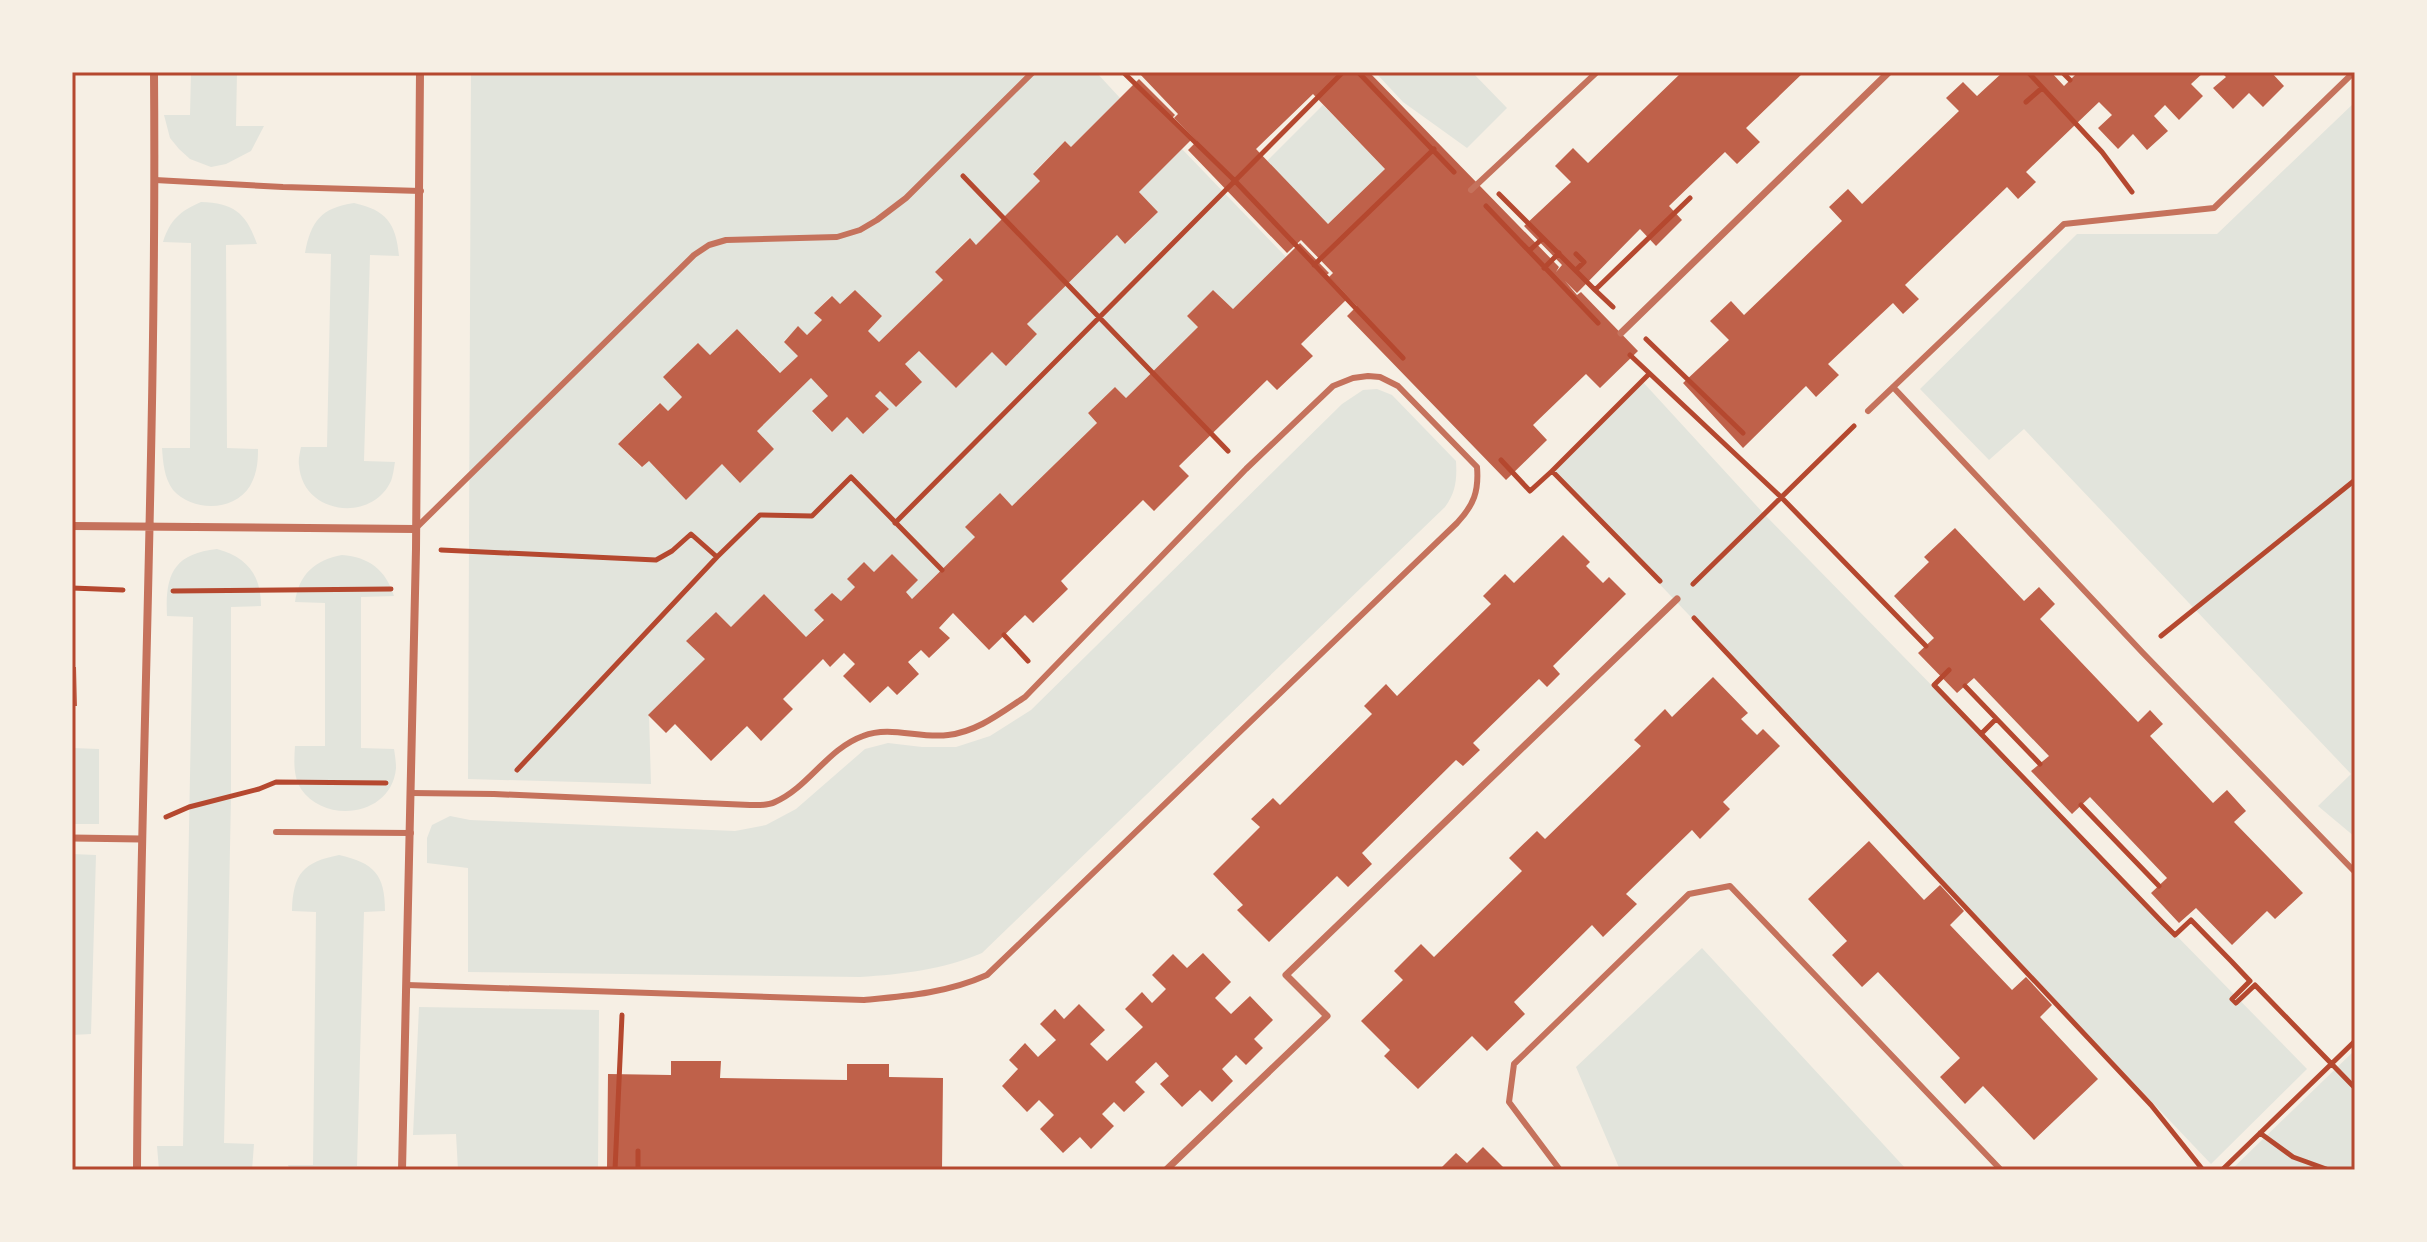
<svg xmlns="http://www.w3.org/2000/svg" width="2427" height="1242" viewBox="0 0 2427 1242" font-family="Roboto,sans-serif">
<style>
.green{fill:#e2e4dc}
.building{fill:#bf614a;fill-rule:evenodd}
.lines{fill:none;stroke-linecap:round;stroke-linejoin:round}
.path{stroke:#b5482f;stroke-width:5}
.service{stroke:#c5725c;stroke-width:6}
.pedestrian{stroke:#c5725c;stroke-width:7}
.minor{stroke:#c5725c;stroke-width:8}
.neatline{fill:none;stroke:#b5482f;stroke-width:3}
</style>
<rect width="100%" height="100%" fill="#f6efe4"/>
<!-- green -->
<path class="green" d="M191 72H237L236 126H264L251 151 226 164 211 167 190 159 179 149 170 138 164 115H190Z
M471 72H1096L1120 98 1071 147 1065 141 1033 173 1040 181 976 245 969 238 935 272 943 280 879 342 868 331 882 316 855 290 840 304 831 296 815 312 822 320 807 335 798 327 784 341 798 356 781 373 737 329 710 355 682 397 668 411 659 403 618 444 641 467 649 461 686 499 722 464 740 482 774 449 757 431 811 378 828 396 812 412 831 432 847 417 863 434 888 409 875 396 918 351 955 387 992 352 1006 365 1037 334 1027 324 1117 235 1126 244 1158 212 1139 192 1182 149 1286 257 1233 309 1213 290 1187 316 1198 327 1126 398 1115 387 1088 413 1097 423 1012 506 999 494 966 527 975 537 912 599 906 592 917 580 892 554 874 572 864 563 855 587 806 637 764 594 731 627 716 612 705 659 649 715 651 784 468 779Z
M1375 72H1472L1507 108 1467 148 1403 102Z
M2355 102V837L2318 806 2351 774 2024 429 1989 460 1920 389 2077 234H2217Z
M1323 105 1385 169 1328 224 1267 161Z
M201 202C234 203 246 213 257 244L226 245 227 448 258 449C258 463 257 473 250 486 234 512 193 512 173 490 164 478 163 462 162 448H190L191 243 163 242C170 220 180 211 201 202Z
M354 203C386 210 396 223 399 256L370 255 364 461 395 462C394 468 393 476 391 481 371 524 302 514 299 465 298 460 300 452 301 447H327L331 254 305 253C311 221 321 208 354 203Z
M1642 381 1765 515 2307 1069 2211 1164 1552 471Z
M1377 389 1392 395 1456 461C1457 479 1456 492 1445 507L982 953C942 970 903 974 860 977L468 972V868L427 863V838L432 825 450 816 470 820 735 831 766 825 796 809 865 749 888 743 922 747H956L990 736 1031 710 1342 404 1363 390Z
M217 549C247 557 261 575 261 606L231 607V798L224 1143 254 1144 252 1170H159L157 1146H183L193 617 167 616C165 575 173 554 217 549Z
M342 555C369 557 386 570 394 596L361 597V748L394 749C395 755 396 762 396 768 392 816 326 825 301 789 293 776 294 761 295 746H325V603L295 602C299 574 315 560 342 555Z
M72 748 99 749V824H72Z
M72 854 96 855 91 1034 72 1035Z
M339 855C374 863 385 874 385 911L364 912 357 1166 379 1167 378 1170H290L288 1165H313L316 912 292 911C293 874 303 862 339 855Z
M1702 948 1907 1170H1620L1576 1067Z
M419 1007 599 1010 598 1170H458L456 1134 413 1135Z
M2355 1050V1170H2231Z"/>
<!-- building -->
<path class="building" d="M1138 72H1369L1559 267 1556 272 1562 265 1524 226 1571 182 1555 166 1573 148 1588 163 1682 72H1804L1746 128 1760 142 1737 164 1725 152 1669 206 1682 220 1656 246 1640 229 1577 293 1565 281 1577 295 1581 292 1638 351 1600 388 1586 374 1533 425 1547 440 1506 480 1347 316 1357 306 1329 277 1333 273 1301 240 1287 253 1188 150 1197 141 1174 118 1178 114ZM1313 94 1385 169 1328 224 1256 149Z
M2003 72H2051L2064 86 2076 74 2074 72H2204L2191 84 2203 96 2179 120 2165 105 2154 116 2168 131 2147 150 2133 134 2118 149 2098 128 2112 115 2099 102 2026 172 2036 182 2018 199 2007 187 1905 285 1919 299 1903 314 1893 303 1828 364 1839 375 1816 397 1806 386 1743 448 1683 383 1729 340 1710 321 1731 301 1744 315 1842 221 1829 207 1848 189 1862 204 1959 111 1946 98 1963 82 1977 96Z
M2221 72H2271L2284 86 2263 107 2249 93 2233 109 2213 88 2226 77Z
M1139 79 1175 115 1172 118 1192 139 1139 192 1158 212 1125 244 1117 235 1027 324 1037 334 1006 366 992 352 956 388 919 351 905 364 922 382 896 407 880 391 875 396 889 409 863 434 847 417 832 432 812 411 828 396 811 378 757 431 774 449 740 483 722 464 686 500 649 461 642 467 618 444 660 403 668 411 682 397 663 377 698 343 710 355 737 329 780 373 798 356 784 342 798 326 807 335 822 320 814 313 832 296 840 304 855 290 882 316 868 331 879 342 943 280 935 272 970 238 976 245 1040 181 1033 174 1065 141 1071 147Z
M1300 243 1329 273 1324 277 1346 300 1301 344 1313 356 1277 390 1267 380 1179 466 1189 476 1154 511 1143 500 1061 581 1068 589 1033 623 1025 615 989 650 953 613 939 628 950 638 929 658 921 650 908 662 919 674 897 695 888 686 870 703 843 676 855 664 844 653 830 667 823 659 783 699 793 709 761 741 747 726 711 761 675 724 666 733 648 715 705 659 686 641 716 612 731 627 764 594 806 637 824 620 814 610 832 593 841 601 855 587 847 579 864 562 874 572 892 554 918 580 906 592 912 599 975 537 965 527 1000 493 1012 506 1097 423 1088 413 1115 387 1126 398 1198 327 1187 316 1213 290 1233 309Z
M1955 528 2024 601 2039 587 2055 604 2040 619 2138 722 2150 710 2163 724 2150 736 2213 803 2227 790 2246 811 2234 822 2303 893 2275 919 2267 911 2232 945 2196 908 2179 923 2151 893 2167 878 2090 797 2072 814 2031 771 2049 756 1974 678 1957 693 1918 653 1934 638 1894 596 1929 562 1924 557Z
M1563 535 1590 562 1586 566 1603 583 1609 577 1626 594 1553 666 1560 674 1547 687 1539 679 1473 743 1480 750 1463 766 1456 760 1362 853 1372 864 1348 887 1337 876 1269 942 1237 910 1243 905 1213 874 1260 827 1251 819 1273 798 1280 805 1372 714 1364 706 1386 684 1397 696 1491 604 1483 596 1505 574 1514 583Z
M72 667H76L77 706H72Z
M1713 677 1748 713 1741 719 1757 735 1763 729 1780 746 1723 802 1730 809 1700 839 1692 830 1626 894 1637 904 1603 937 1592 925 1514 1002 1525 1014 1487 1051 1472 1036 1418 1089 1384 1056 1390 1050 1361 1021 1403 980 1394 971 1421 944 1434 957 1522 871 1509 858 1537 831 1545 839 1641 746 1634 740 1665 709 1672 717Z
M1869 841 1924 900 1940 885 1964 911 1950 925 2012 990 2026 977 2052 1005 2040 1017 2098 1079 2034 1140 1983 1086 1965 1104 1940 1077 1960 1058 1878 972 1862 987 1832 955 1847 941 1808 899Z
M1203 953 1231 982 1215 998 1231 1014 1250 996 1273 1020 1254 1039 1263 1048 1246 1065 1236 1055 1222 1069 1233 1081 1212 1102 1200 1090 1182 1107 1160 1084 1169 1076 1156 1062 1135 1082 1145 1092 1124 1112 1114 1102 1102 1114 1114 1126 1091 1149 1080 1137 1063 1153 1040 1129 1054 1115 1039 1100 1027 1112 1002 1086 1018 1069 1009 1060 1025 1043 1038 1057 1056 1040 1040 1024 1055 1009 1064 1019 1079 1004 1105 1030 1090 1044 1107 1061 1143 1027 1125 1009 1142 992 1152 1003 1166 989 1152 975 1173 954 1187 968Z
M671 1061H721L720 1078 847 1080V1064H889V1077L943 1078 942 1170H825V1168L725 1167V1170L607 1168 608 1074 671 1075Z
M1483 1147 1506 1170H1439L1456 1153 1467 1163Z"/>
<g class="lines">
<!-- path -->
<path class="path" d="M1123 72 1235 181 1403 358
M1358 72 1454 172
M2028 72 2102 152 2132 192
M2062 72 2070 80
M2026 102 2042 88
M963 176 1228 451
M1499 194 1595 290 1690 198
M1486 206 1598 323
M1529 251 1543 238
M1314 265 1434 149
M1544 268 1559 253
M1576 270 1584 262 1576 254
M1595 290 1613 307
M1646 339 1743 433
M1630 355 1782 498 1926 646
M1501 460 1530 491 1552 471 1660 581
M1552 471 1649 374
M895 523 1343 72
M441 550 656 560 672 551 691 534 717 557
M1693 584 1854 426
M72 588 123 590
M173 591 391 589
M1694 618 2151 1105 2203 1170
M1004 635 1028 661
M2161 636 2355 480
M1949 670 1934 685 2163 923 2175 935 2191 920 2233 963
M1965 686 2040 764
M1981 734 1996 719
M517 770 717 557 760 515 812 516 851 477 942 570
M2081 805 2159 886
M166 817 189 807 259 789 276 782 386 783
M2232 962 2250 981 2232 999 2236 1003 2255 985 2355 1088
M2260 1133 2293 1157 2329 1170
M638 1151V1170
M615 1170 622 1015
M2222 1170 2355 1041"/>
<!-- service -->
<path class="service" d="M155 180 283 187 421 191
M1471 190 1597 72
M1893 387 2142 652 2355 872
M1868 411 2064 224 2214 208 2354 72
M415 529 694 255 709 245 726 240 837 237 860 230 877 220 906 198 1033 72
M276 832 411 833
M407 985 864 1000C907 996 947 993 987 975L1457 523C1474 505 1479 491 1477 467L1398 386 1380 377 1368 376 1353 378 1333 386 1246 469 1025 697C1002 712 977 732 948 735 920 739 890 725 863 736 827 749 809 787 775 802 767 806 758 805 750 805L494 794 411 793
M1560 1170 1509 1102 1514 1064 1689 894 1730 886 2001 1170"/>
<!-- pedestrian -->
<path class="pedestrian" d="M1621 333 1889 72
M72 838 141 839
M1166 1170 1327 1016 1286 975 1677 599"/>
<!-- minor -->
<path class="minor" d="M72 526 415 529
M137 1170C139 804 157 438 154 72
M402 1170 416 549 420 72"/>
</g>
<!-- border -->
<rect width="2427" height="1242" fill="none" stroke="#f6efe4" stroke-width="148"/>
<rect x="74" y="74" width="2279" height="1094" class="neatline"/>
</svg>
